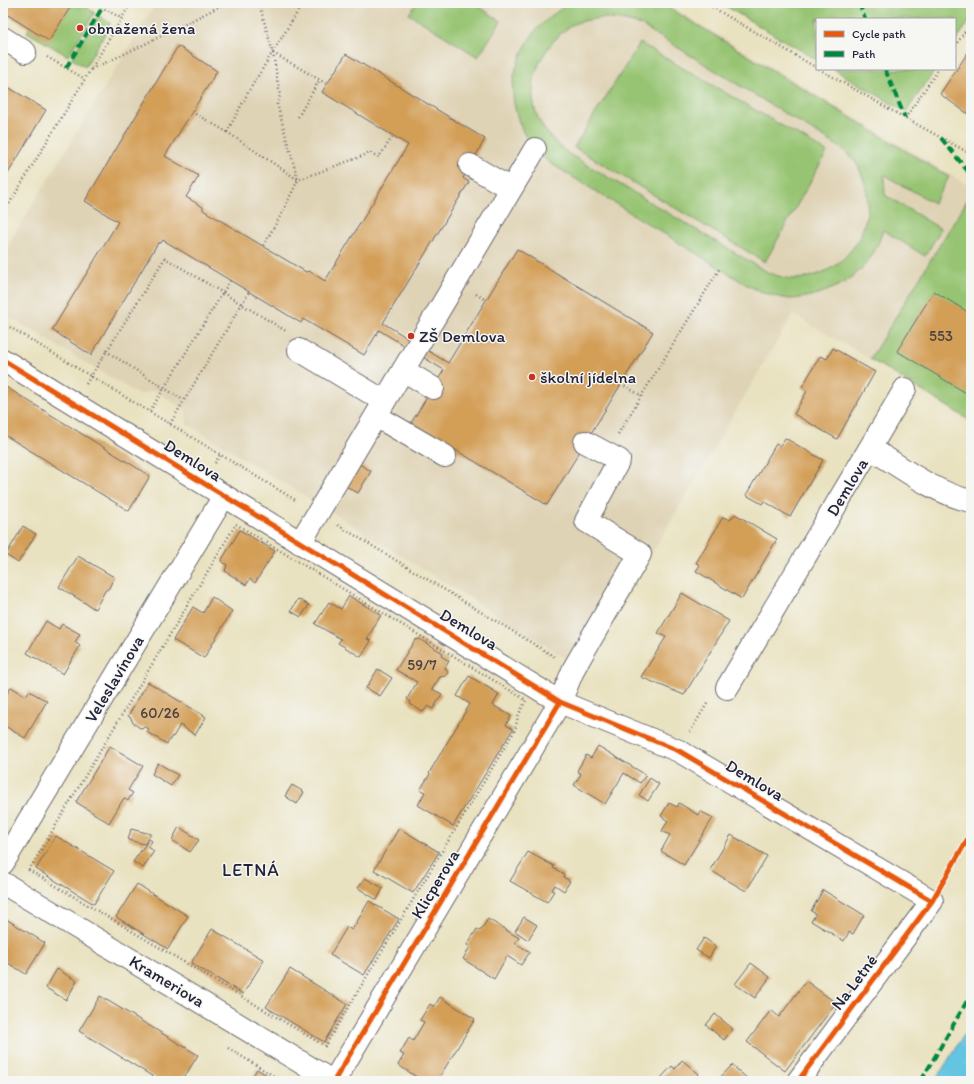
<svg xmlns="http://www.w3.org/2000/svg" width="974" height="1084" viewBox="0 0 974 1084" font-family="Itim,sans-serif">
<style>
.built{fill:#dfd3b5}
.green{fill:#97c472;stroke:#5c7356;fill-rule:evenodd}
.water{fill:#63c5e1;stroke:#42748e}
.building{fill:#d39e57}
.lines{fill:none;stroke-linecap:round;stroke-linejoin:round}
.minor-casing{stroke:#68656a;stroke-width:24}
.path{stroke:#68656a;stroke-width:2.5;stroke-dasharray:1 3;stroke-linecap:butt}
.minor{stroke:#fff;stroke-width:22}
.quiet{stroke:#00873e;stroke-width:4;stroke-dasharray:8 4;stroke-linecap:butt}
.cycleway-casing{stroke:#f6f6f2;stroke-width:8}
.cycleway{stroke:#e8590c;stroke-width:5}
.poi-dot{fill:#c8321e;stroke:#f6f6f2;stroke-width:1.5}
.labels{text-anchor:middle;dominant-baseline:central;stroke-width:3;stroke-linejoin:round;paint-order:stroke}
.number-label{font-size:15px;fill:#4e4142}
.poi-label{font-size:17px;fill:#22223b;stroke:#f6f6f2;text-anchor:start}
.street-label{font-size:17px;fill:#22223b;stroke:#f6f6f2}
.neighbourhood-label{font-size:18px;letter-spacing:1px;fill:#22223b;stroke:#f6f6f2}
</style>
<rect width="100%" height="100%" fill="#f6f6f2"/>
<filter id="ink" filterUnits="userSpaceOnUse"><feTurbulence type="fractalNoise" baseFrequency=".025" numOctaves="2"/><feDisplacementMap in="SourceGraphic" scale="8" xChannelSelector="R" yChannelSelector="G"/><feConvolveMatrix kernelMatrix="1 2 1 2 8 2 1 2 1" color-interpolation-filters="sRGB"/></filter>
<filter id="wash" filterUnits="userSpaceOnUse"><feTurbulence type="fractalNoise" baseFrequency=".012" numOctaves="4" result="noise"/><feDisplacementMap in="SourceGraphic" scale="16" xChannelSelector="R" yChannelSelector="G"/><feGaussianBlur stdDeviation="0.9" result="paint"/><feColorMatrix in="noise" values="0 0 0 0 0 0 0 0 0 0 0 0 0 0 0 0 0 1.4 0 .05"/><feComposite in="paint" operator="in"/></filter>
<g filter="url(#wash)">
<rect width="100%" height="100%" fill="#e9e2c0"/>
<!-- built -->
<path class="built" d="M156 3H665L971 187V194L870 359 793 314 584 669 328 510 187 424 186 410 154 390 139 395 3 313V253Z"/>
<!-- green -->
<path class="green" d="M73 3 81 7 82 5 94 12V14L68 56 27 32 29 28Z
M417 3H473L501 21 478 57 409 14Z
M569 3H661L949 177 934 203 884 175 885 195 941 229 925 256 883 230C873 264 852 283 818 294 810 296 800 299 791 299 776 298 761 292 747 285L550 163C542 156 533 148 527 139 518 125 511 99 513 83 515 65 525 44 536 30 545 20 558 11 569 3ZM603 18 621 20 641 25 841 148C846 152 853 157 856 163 886 212 854 275 796 279 787 279 778 276 769 273L569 154C557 144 546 134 539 120 524 89 538 53 563 32 567 29 571 25 576 23 585 20 594 19 603 18Z
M720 3H971V19L955 42V19H817V60Z
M98 15 110 23 109 27 85 67 71 58Z
M640 43 827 152 765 262 574 147Z
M833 69H936L906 112Z
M971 194V421L870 359Z"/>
<!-- water -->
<path class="water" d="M971 1024V1081H935Z"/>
<g id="blocks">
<!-- building -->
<path class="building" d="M3 3H73L49 41 3 12Z
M178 46 217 71 165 156 199 176 186 197 203 207V210L306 272 309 271 325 281 408 145 322 92 346 54 485 139 463 178 469 182 383 323 448 363 517 249 653 332 547 505 411 423 444 370 379 330 364 355 303 319 301 323 163 240 161 243H158L91 355 52 330 118 222 85 201Z
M971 48V116L940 94Z
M3 84 46 110 3 182Z
M934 291 971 314V396L897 351Z
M833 348 875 372 837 439 794 414 807 391 802 387 820 356 827 359Z
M6 387 150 476 129 511 3 434V392Z
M785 438 823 460 790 517 764 501 762 504 746 495 776 444 780 446Z
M359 464 371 471 358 493 346 486Z
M735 514 777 539 742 599 696 571 700 565 696 563 723 517 730 520Z
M23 526 36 534 18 563 6 555Z
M240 530 275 551 255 583 250 579 246 585 225 571 227 565 221 561Z
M78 556 114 577 109 588 105 591 95 609 59 587Z
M682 593 729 621 684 695 641 677 666 637 658 633Z
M349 596 381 615 367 639 371 641 361 657 338 643 341 639 315 624 329 602 341 609Z
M212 597 232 611 204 658 173 640 193 607 203 613Z
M298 599 309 605 301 617 291 611Z
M46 621 59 629 62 624 80 634 75 642 80 646 63 674 27 653Z
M419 639 443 653 441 656 449 661 445 668 448 672 446 676 440 677 432 689 442 694 433 709 428 706 423 712 410 704 411 702 407 699 417 682 396 670 415 640Z
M378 669 392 678 380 696 366 688Z
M469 676 499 694 493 705 511 716 506 725 513 729 453 826 418 805 425 792 420 790 430 774 429 773 470 704 457 696Z
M148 682 206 717 195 735 180 725 173 737 172 736 167 744 147 732 149 729 145 727 140 728 133 723 131 718 128 716Z
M11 687 26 696 29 691 47 701 25 738 3 725V700Z
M110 746 143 766 128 790 133 793 130 797 128 801 124 798 109 823 76 802Z
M598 746 646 775 640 783 624 773 605 804 574 785 581 774 577 771 586 755 591 758Z
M158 763 178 775 171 786 152 774Z
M650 778 659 784 648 801 639 795Z
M292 785 304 792 297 804 285 796Z
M669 803 677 807 679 803 698 815 700 811 713 818 684 865 661 851 670 835 662 831 668 821 661 816Z
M179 827 199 840 190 852 172 840Z
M399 828 439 852 413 893 374 870Z
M131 829 151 834 144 844 128 840Z
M731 835 767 856 746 891 710 870Z
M56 836 114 871 94 904 36 869Z
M149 839 152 841 148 847 154 851 143 868 133 862Z
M528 852 554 866 553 868 564 874 563 877 570 881 564 891 555 885 552 890 554 891 547 902 510 881Z
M365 878 383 888 377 900 358 888Z
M137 884 188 916 168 949 116 917Z
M823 890 864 915 853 934 849 932 844 941 811 921 816 914 811 911Z
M369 901 399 919 364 975 330 955 347 927 352 930Z
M524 917 537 925 528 940 515 931Z
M6 919 45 943 26 974 3 960V924Z
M488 919 519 938 515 943 530 952 521 965 507 956 494 979 463 959 470 947 467 945 477 929 480 931Z
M212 929 264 960 243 994 191 963Z
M704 938 716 946 709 958 696 950Z
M751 963 770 977 755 998 735 984Z
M57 969 77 981 66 1000 46 988Z
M290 969 347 1004 324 1042 266 1007Z
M806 981 836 1003 785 1071 747 1042 771 1010 779 1017Z
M100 996 198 1055 182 1081H160L79 1031Z
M440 997 475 1019 437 1081H423L398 1065 404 1055 400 1053 409 1038 413 1041 424 1022 420 1020 430 1004 434 1007Z
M715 1014 733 1029 724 1040 706 1025Z
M682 1060 699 1074 693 1081H658L672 1066 675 1069Z
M732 1065 750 1081H717Z
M257 1069 276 1081H250Z"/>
</g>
</g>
<g filter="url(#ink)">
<use href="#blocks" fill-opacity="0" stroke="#68656a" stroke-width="1"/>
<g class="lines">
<!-- minor casing -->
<g class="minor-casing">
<path id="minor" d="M3 38 25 52
M470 165 511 189
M299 350 384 401
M3 360 560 702 679 751 932 901 798 1081
M403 370 433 388
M376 416 445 456
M870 448C901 467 934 493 971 501
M300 543 535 149
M727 688 905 389
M3 863 224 496
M3 883 332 1081
M334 1081 560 702 574 668 640 554 586 521 619 460 585 442"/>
</g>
<!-- path -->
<path class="path" d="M94 3 121 18
M259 3 273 53 280 96 277 104 298 180 282 213 263 246
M705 3 817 68
M955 46 971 23
M273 53 327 84
M47 57 85 79
M91 69C137 49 181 26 226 3
M819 69 905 118 971 154
M192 112 227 132 250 89 303 3
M298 117 320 79
M905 118 939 69
M227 132 298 180 365 155 369 152 379 157 393 136
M3 214 131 3
M476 294 486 300
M3 323 297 501
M106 351 183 400
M86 384 165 258 286 331
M621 384 642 396
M150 411 230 281
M170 424 249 292
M618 434 720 268
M215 463 220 455
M236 524 526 700 518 716 515 730 325 1046 29 870Z
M338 525 555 657
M690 732 708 702
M228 1048 282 1081"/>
<!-- minor -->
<use href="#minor" class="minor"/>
<!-- quiet -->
<path class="quiet" d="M859 3 865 19
M66 68 102 8
M885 69 905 118
M941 138 971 175
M921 1081 971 994"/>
<!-- cycleway casing -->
<g class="cycleway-casing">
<path id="cycleway" d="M3 360 560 702 679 751 932 901
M334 1081 560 702
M798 1081 932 901 971 833"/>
</g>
<!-- cycleway -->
<use href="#cycleway" class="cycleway"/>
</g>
</g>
<!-- markers -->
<g class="poi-dot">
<circle cx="80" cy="28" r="4"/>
<circle cx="411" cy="336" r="4"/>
<circle cx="532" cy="377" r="4"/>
</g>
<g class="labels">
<!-- number labels -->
<g class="number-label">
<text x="941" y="336">553</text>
<text x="422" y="665">59/7</text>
<text x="160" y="713">60/26</text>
</g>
<!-- poi labels -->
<g class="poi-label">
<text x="88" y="28">obnažená žena</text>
<text x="419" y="336">ZŠ Demlova</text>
<text x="540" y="377">školní jídelna</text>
</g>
<!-- street labels -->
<g class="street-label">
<text transform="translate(193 460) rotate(32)">Demlova</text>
<text transform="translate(847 487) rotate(-59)">Demlova</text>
<text transform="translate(469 629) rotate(31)">Demlova</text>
<text transform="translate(114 679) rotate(-59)">Veleslavínova</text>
<text transform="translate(755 780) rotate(31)">Demlova</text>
<text transform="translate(435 884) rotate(-59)">Klicperova</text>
<text transform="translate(167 981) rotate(31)">Krameriova</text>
<text transform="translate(854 982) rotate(-53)">Na Letné</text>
</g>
<!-- neighbourhood labels -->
<g class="neighbourhood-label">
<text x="251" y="870">LETNÁ</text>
</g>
</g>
<!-- margin -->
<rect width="974" height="1084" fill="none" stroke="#f6f6f2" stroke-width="16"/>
<!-- legend -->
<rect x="816" y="18" width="140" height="52" fill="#f6f6f2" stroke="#a1a1a9"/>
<rect x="824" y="31" width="20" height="6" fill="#e8590c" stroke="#a1a1a9"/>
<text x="852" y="38" font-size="12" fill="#22223b">Cycle path</text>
<rect x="824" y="51" width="20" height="6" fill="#00873e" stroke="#a1a1a9"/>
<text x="852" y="58" font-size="12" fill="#22223b">Path</text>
</svg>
